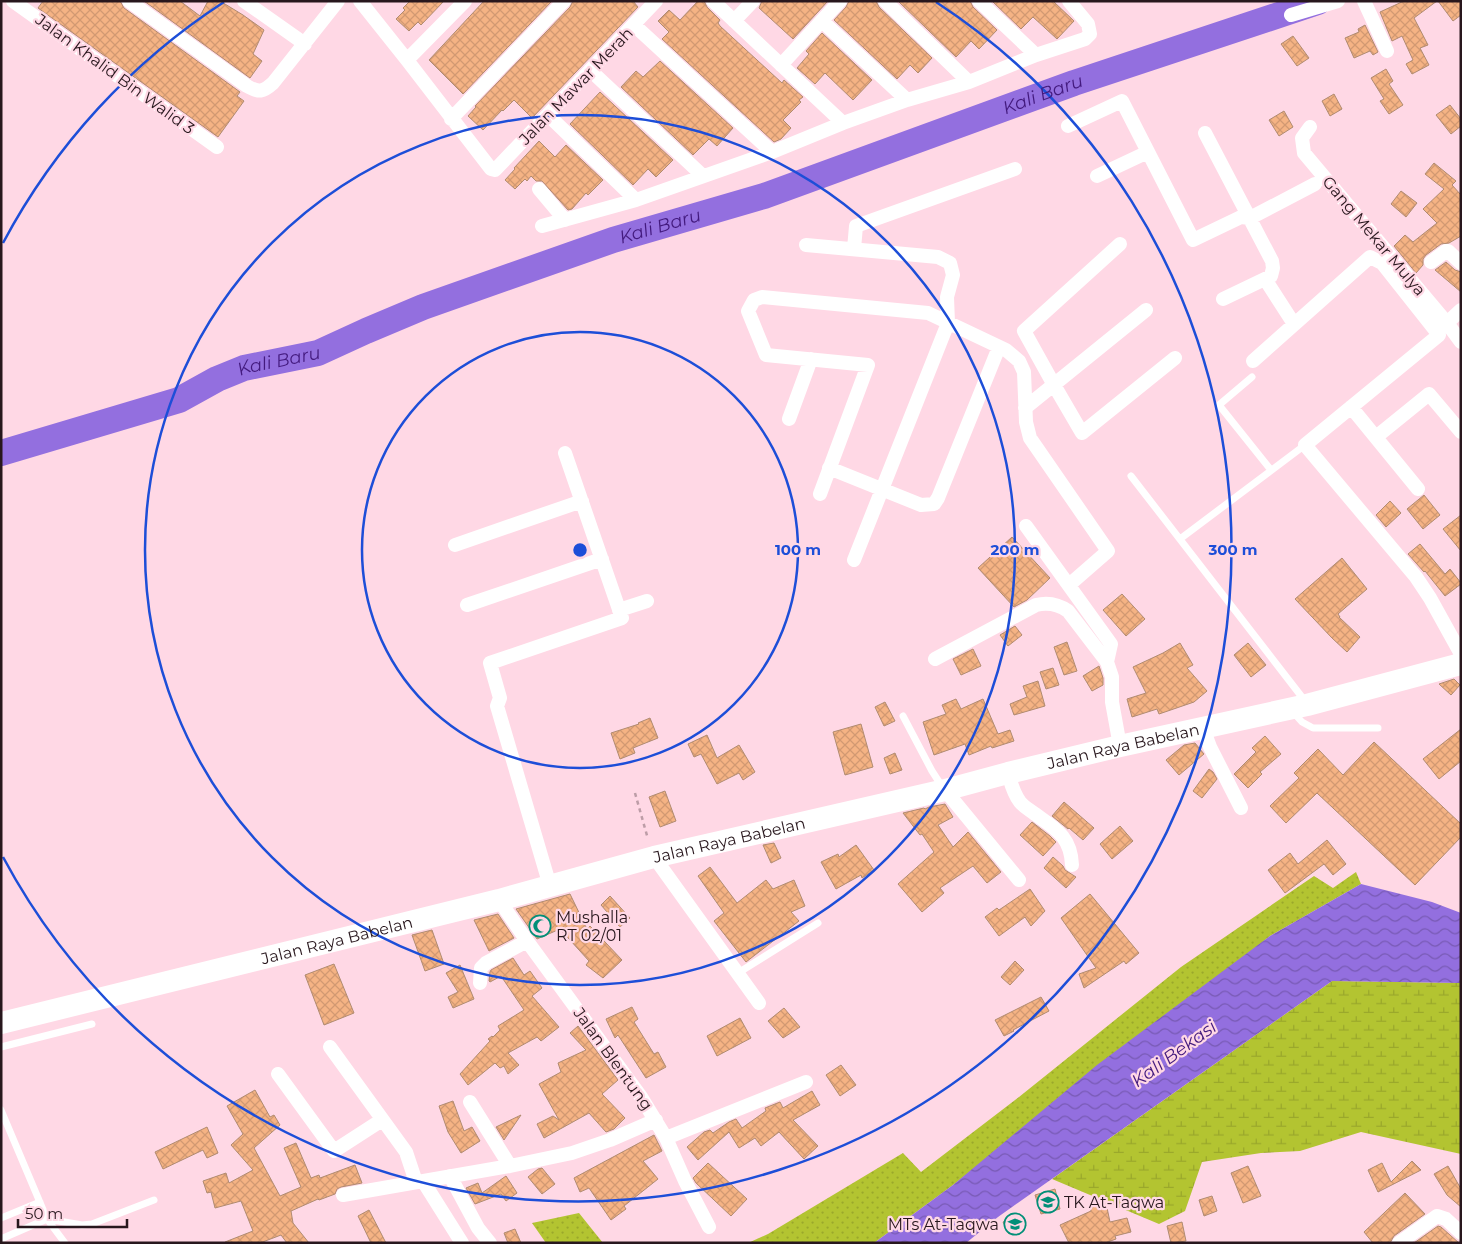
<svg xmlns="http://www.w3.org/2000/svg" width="1462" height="1244" viewBox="0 0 1462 1244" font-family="Montserrat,sans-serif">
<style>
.grass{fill:url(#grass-dots)}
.wetland{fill:url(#wetland-marsh)}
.water{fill:url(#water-waves)}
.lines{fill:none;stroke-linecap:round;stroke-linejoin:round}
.river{stroke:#936fdf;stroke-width:26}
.building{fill:url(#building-cross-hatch);stroke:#b08b71}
.path{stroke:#bd9da7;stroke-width:2.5;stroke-dasharray:4 4;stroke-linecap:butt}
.lane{stroke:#fff;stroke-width:7}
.street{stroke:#fff;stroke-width:14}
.primary{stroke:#fff;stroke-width:22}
.ring{fill:none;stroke:#1d4ed8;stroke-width:2.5}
.labels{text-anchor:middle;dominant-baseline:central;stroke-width:4.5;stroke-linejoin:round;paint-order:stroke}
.street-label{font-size:16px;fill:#28171d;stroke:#ffd8e5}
.poi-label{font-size:16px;fill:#28171d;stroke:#ffd8e5;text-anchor:start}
.water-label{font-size:18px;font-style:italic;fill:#431a7e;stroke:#ffd8e5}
.centre{fill:#1d4ed8;stroke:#ffd8e5;stroke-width:2.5}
.ring-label{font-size:15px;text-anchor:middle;font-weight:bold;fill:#1d4ed8;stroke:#ffd8e5;stroke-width:4.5;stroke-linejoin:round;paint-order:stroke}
</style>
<defs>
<pattern id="grass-dots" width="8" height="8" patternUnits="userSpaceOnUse" patternTransform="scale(1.25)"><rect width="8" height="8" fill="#b3c431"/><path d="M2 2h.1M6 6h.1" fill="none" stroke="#9aa82b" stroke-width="1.8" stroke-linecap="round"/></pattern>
<pattern id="wetland-marsh" width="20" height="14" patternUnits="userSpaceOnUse" patternTransform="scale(1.25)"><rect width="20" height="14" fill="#b3c431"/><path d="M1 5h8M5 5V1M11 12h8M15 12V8" fill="none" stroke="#9aa82b"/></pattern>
<pattern id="water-waves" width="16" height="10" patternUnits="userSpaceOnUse" patternTransform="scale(1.25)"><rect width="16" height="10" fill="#936fdf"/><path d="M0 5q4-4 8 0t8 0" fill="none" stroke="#785ab4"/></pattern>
<pattern id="building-cross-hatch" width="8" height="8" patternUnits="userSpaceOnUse" patternTransform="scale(1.25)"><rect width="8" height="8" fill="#f5b384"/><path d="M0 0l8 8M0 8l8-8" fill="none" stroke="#d29972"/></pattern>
</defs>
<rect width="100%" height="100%" fill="#ffd8e5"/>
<!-- grass -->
<path class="grass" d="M1356 872 1361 884 1270 936 953 1185 874 1243H748L768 1234 903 1153 921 1172 1019 1097 1181 967 1314 876 1333 888Z
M579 1213 603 1243H546L532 1223Z"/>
<!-- wetland -->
<path class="wetland" d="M1332 981 1461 983V1154L1361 1132 1300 1151 1261 1153 1202 1162 1185 1211 1159 1224 1052 1179Z"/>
<!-- water -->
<path class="water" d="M1361 884 1432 902 1461 913V983L1332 981 998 1217 966 1243H874L953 1185 1097 1065 1270 936Z"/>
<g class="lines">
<!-- river -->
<path class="river" id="s1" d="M1 453 179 400 217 379 244 368 318 353 366 331 423 307 613 240 764 196 1074 83 1318 2"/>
</g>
<!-- building -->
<path class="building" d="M43 1H120L124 8 240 92 237 96 244 101 218 137 38 8Z
M144 1H180L200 16 208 1H220L243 15 264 30 253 54 262 61 250 78Z
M410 1H444L421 25 418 22 409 31 396 19 405 10 403 8Z
M484 1H552L463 94 429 60Z
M573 1H633L638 7 532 118 514 100 503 111 502 110 483 130 468 116 476 107 475 106 570 7Z
M698 1H704L707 7 720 20 718 23 720 26 782 83 784 80 803 97 799 100 801 102 783 120 791 128 781 139 774 142 662 39 669 32 658 21 669 10 680 20Z
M762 1H828L793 39 759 8Z
M849 1H876L879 7 932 58 918 73 910 65 897 79 834 20 846 7Z
M898 1H970L973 7 997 30 979 49 971 41 956 57Z
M992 1H1053L1074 21 1057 39 1033 17 1021 29Z
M1404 1H1437L1414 18 1428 45 1420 48 1429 65 1412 74 1406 64 1413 60 1402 36 1392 41 1380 12Z
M1438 1H1461V15L1453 21Z
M1365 25 1378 52 1373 55 1370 51 1354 58 1345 38 1359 32 1358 29Z
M822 33 872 80 853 100 825 73 815 84 797 68 809 54 806 51Z
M1293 36 1309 58 1297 66 1281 44Z
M660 61 733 128 717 146 709 139 693 155 621 87 636 71 643 77Z
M1386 69 1393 81 1389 84 1403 105 1389 114 1380 101 1384 99 1371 78Z
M600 92 673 160 656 177 648 169 633 185 570 124Z
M1334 94 1342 109 1330 116 1322 101Z
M1450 105 1461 119V126L1451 134 1436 115Z
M1284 111 1293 127 1279 136 1269 120Z
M539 141 555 157 566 145 603 180 588 195 586 193 572 209 568 210 542 181H536L531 176 527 181 525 179 515 189 505 180 515 169 514 168Z
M1434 163 1456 181 1452 185 1461 195V236L1449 243 1441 244 1426 255 1423 259V265L1416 273 1394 246 1405 235 1413 242 1437 223 1423 209 1444 189 1425 174Z
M1401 191 1417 203 1406 217 1391 204Z
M1446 262 1455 270 1461 272V292L1435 270Z
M1424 495 1440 515 1423 529 1407 509Z
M1390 501 1401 513 1386 527 1376 515Z
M1461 515V551L1443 529Z
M1012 537 1050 578 1027 600 1014 607 978 568Z
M1420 544 1445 574 1450 569 1461 583V584L1445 596 1425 571 1424 572 1408 554Z
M1342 558 1367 589 1338 614 1340 617H1339L1360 637 1347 652 1332 638 1295 599Z
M1122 594 1145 619 1126 636 1103 610Z
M1015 626 1022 635 1008 646 1000 635Z
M1067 642 1077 671 1064 675 1054 647Z
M1180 643 1193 665 1187 668 1207 691 1194 702 1159 714 1157 709 1132 717 1127 699 1146 693 1133 667 1163 653Z
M1248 643 1266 665 1251 677 1234 655Z
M973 649 981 666 961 675 953 659Z
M1099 666 1103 678V685L1092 691 1083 676Z
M1053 668 1059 685 1046 689 1040 672Z
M1454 679 1460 685 1451 695 1439 684Z
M1038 681 1045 706 1014 715 1010 704 1027 697 1023 686Z
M956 699 961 709 983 699 998 734 1010 730 1014 741 992 748 991 746 969 755 965 744 934 755 923 722 946 714 942 705Z
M885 702 895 721 884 726 875 707Z
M650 718 658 738 633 748 635 753 620 759 611 733 639 724 638 723Z
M861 724 873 767 845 775 833 732Z
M1461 729V761L1439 779 1423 759Z
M707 735 717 758 739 745 755 772 743 780 739 773 717 784 701 754 694 757 688 744Z
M1265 736 1281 754 1260 772 1262 774 1248 788 1234 774 1256 752 1252 748Z
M1374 742 1461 824V837L1415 885 1317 793 1286 823 1270 806 1299 778 1294 773 1318 749 1343 775Z
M1195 743 1204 754 1179 775 1166 760 1184 745Z
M895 753 902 770 890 774 884 758Z
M1209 769 1213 772 1217 779 1202 798 1193 791Z
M665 791 676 821 660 827 649 797Z
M1064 802 1094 828 1083 840 1069 828 1068 829 1052 816Z
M945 804 953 817 938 825 953 847 968 832 1001 872 987 883 973 866 940 888 944 893 922 912 898 884 934 852 922 834 920 835 903 813 924 808 925 809 929 807Z
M1032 822 1050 836 1056 842 1043 856 1020 835Z
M1120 826 1133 841 1112 859 1100 844Z
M1327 840 1346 864 1333 875 1324 864 1285 893 1268 870 1290 853 1298 864Z
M774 843 781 858 771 863 763 845Z
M856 845 874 870 862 878 861 875 836 889 821 862 838 854 839 857Z
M1053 857 1063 866 1065 870 1076 877 1066 888 1044 868Z
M710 867 737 903 766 880 773 889 794 880 805 906 791 912 799 921 746 962 714 921 724 913 698 876Z
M1030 889 1045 911 1031 926 1025 917 999 936 985 917 997 908 999 910Z
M570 894 587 929 590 926 622 960 603 978 586 965 589 961 560 929 537 939 516 909Z
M1090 894 1139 953 1126 964 1124 961 1084 988 1079 974 1096 968 1061 918Z
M610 896 630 918 620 927 601 905Z
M498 914 514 938 489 951 474 920Z
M432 930 444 964 425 971 412 935Z
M513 958 524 975 530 971 542 988 532 996 559 1027 541 1041 537 1037 508 1053 519 1065 508 1074 504 1066 500 1068 495 1063 468 1085 460 1074 490 1041 488 1039 492 1036 493 1037 500 1030 498 1026 524 1010 501 976 490 982 489 981 490 972 491 970Z
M1015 961 1024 970 1010 985 1001 977Z
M334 964 354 1013 324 1025 305 975Z
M460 965 474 999 453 1008 448 997 458 992 446 973Z
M1041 997 1049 1011 1013 1030 1014 1031 1004 1036 995 1020Z
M632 1007 638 1019 634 1022 654 1054 658 1052 666 1067 646 1078 618 1035 615 1038 606 1019Z
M784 1008 800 1027 783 1038 768 1021Z
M740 1018 751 1038 717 1056 707 1036Z
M578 1026 618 1080 602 1094 625 1118 614 1129 606 1132 589 1113 544 1138 537 1124 553 1116 559 1120 539 1084 561 1072 558 1063 586 1050 570 1033Z
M841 1065 856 1085 840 1096 826 1075Z
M255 1090 270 1117 274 1115 280 1125 254 1148 280 1196 301 1187 284 1148 296 1143 311 1178 319 1175 320 1178 355 1165 362 1183 341 1187 337 1189 335 1194 319 1200 318 1199 291 1211 293 1223 309 1243H287L281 1235 260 1243H226L225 1242 253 1231 241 1201 215 1208 211 1192 207 1193 203 1181 226 1173 229 1183 253 1170 231 1145 243 1134 227 1106Z
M812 1091 820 1105 793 1120 818 1146 804 1159 779 1132 761 1146 755 1138 739 1148 729 1132 698 1160 687 1147 704 1132 710 1130 713 1133 729 1122 736 1119 742 1128 766 1111 765 1108 780 1102 783 1108Z
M453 1101 464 1131 472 1127 480 1141 461 1153 448 1132 439 1106Z
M521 1115 504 1140 496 1127Z
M207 1127 218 1153 207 1158 203 1150 163 1169 155 1152Z
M654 1135 662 1151 643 1161 658 1179 624 1206 626 1209 611 1220 589 1188 580 1192 574 1178Z
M1412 1161 1421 1170 1378 1192 1368 1170 1382 1163 1391 1182Z
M708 1163 747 1199 731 1216 696 1183 693 1178Z
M1248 1166 1261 1196 1243 1203 1231 1173Z
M1448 1166 1461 1189V1207L1447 1195 1434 1174Z
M542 1168 555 1184 542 1194 528 1177 538 1169Z
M506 1176 517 1193 506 1201 501 1194 475 1204 466 1188 478 1183 482 1193Z
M1055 1189 1060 1209 1041 1214 1035 1195Z
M1405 1193 1425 1214 1394 1236 1390 1243H1373L1364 1232Z
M1212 1196 1217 1211 1204 1216 1199 1200Z
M1106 1203 1110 1222 1127 1218 1131 1232 1115 1236 1116 1239 1105 1243H1069L1060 1225 1091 1211 1090 1206Z
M369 1210 386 1243H371L358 1216Z
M1020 1214 1026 1226 1009 1234 1003 1222Z
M1182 1222 1186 1241 1171 1243 1167 1226Z
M1438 1226 1441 1227 1459 1243H1414Z
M515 1229 521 1243H508L504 1233Z"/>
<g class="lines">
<!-- path -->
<path class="path" d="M635 793 648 839"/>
<!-- lane -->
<path class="lane" d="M1252 377 1219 405 1271 470
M1131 476 1305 701
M1180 539 1305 445
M1292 711 1302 722 1313 728H1378
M903 716 932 771 943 788
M738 973 818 923
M1 1047 92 1024
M1 1110 47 1219 65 1243
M1 1218 40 1202
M1 1239 47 1219 82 1225 92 1224 154 1200"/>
<!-- street -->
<path class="street" d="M13 1 217 147
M129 1 247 86C259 93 263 92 273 83L338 1
M244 1 305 44
M360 1 407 60 491 169 495 170 656 1
M713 1 843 123
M885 1 969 82
M979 1 1036 55
M1364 1 1387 51
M1291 15 1338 1
M734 21 753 1
M822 21 907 100
M634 25 772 152
M407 60 465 1
M781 65 840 1
M590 70 703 176
M548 115 636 200
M451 119 564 1
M1068 126 1122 101 1193 240 1241 217 1250 218 1315 184
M1310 127 1302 138 1304 153 1447 323 1461 342
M1205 133 1272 261 1273 268 1271 276 1223 299
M1097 176 1148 152
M539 189 565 220
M542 226 636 200 772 152 843 123 907 100 969 82 1036 55 1085 39 1090 34 1088 24 1069 1
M1120 244 1024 331 1054 385 1082 433 1175 358
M806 245 938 257 950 263 953 275 947 297 948 323 854 560
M854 249 856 226 1015 169
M1431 262 1446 251H1448L1461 263
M1265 279 1294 324
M1440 327 1447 323 1461 310
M1253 361 1370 257 1382 263 1439 335 1305 445 1416 577 1430 598 1461 654
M1351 407 1418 489
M1025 408 1146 310
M789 419 811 359
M1376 437 1429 394 1461 432
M829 468 921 505 934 504 938 498 999 347
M820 494 868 365 766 355 748 311 754 300 762 297 928 313 1006 350 1019 361 1024 372 1026 422 1030 438 1108 551 1069 585
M1026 526 1111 644 1107 662
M455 545 582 501
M467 605 602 559
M619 610 647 601
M935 659 1036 605C1048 602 1058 604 1068 611L1107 662 1112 677V702L1120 746
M1203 728 1210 747 1241 808
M1008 773C1011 783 1013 793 1020 802 1024 807 1030 810 1035 814 1056 829 1071 837 1072 865
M945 790 1019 880
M654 857 759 1003
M550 886 497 706 500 698 490 663 622 618 565 453
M499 900 527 941 641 1097 666 1138 685 1181 709 1227
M480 983 481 968 486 963 527 941
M330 1047 406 1152 416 1182
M278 1074 334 1151 382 1120
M470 1102 510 1166
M666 1138 806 1082
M450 1176 478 1228 490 1243
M423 1181 462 1243
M343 1195 510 1166 572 1153 610 1140 656 1120
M1399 1243 1437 1216 1446 1219 1461 1233"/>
<!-- primary -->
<path class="primary" id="s2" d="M1 1023 499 900 654 857 945 790 1008 773 1120 746 1307 705 1461 664"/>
</g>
<!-- distance rings -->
<g class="ring">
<circle cx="580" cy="550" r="218"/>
<circle cx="580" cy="550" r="435"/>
<path d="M3 243A653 653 0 0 1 224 2M936 2A653 653 0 1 1 3 857"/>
</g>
<!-- icons -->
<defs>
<g id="mosque-ring" transform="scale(1.125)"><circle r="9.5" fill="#ffd8e5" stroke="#028f78" stroke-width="1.5"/><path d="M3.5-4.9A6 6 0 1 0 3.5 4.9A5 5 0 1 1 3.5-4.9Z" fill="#028f78"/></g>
<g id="school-ring" transform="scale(1.125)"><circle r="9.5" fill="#ffd8e5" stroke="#028f78" stroke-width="1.5"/><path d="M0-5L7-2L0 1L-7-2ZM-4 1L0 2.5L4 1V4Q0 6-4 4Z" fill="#028f78"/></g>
</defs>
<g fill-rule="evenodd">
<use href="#mosque-ring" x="540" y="926"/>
<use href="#school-ring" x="1048" y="1202"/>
<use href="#school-ring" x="1015" y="1224"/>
</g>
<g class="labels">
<!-- street labels -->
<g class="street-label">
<text transform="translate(115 74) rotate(36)">Jalan Khalid Bin Walid 3</text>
<text transform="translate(576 86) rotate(-46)">Jalan Mawar Merah</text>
<text transform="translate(1374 236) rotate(50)">Gang Mekar Mulya</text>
<text stroke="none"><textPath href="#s2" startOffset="1156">Jalan Raya Babelan</textPath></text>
<text stroke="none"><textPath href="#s2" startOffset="751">Jalan Raya Babelan</textPath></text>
<text stroke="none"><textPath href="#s2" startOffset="346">Jalan Raya Babelan</textPath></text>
<text transform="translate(613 1059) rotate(54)">Jalan Blentung</text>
</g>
<!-- poi labels -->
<g class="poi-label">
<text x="556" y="917">Mushalla<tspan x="556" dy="18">RT 02/01</tspan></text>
<text x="1064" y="1202">TK At-Taqwa</text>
<text x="999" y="1224" text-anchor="end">MTs At-Taqwa</text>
</g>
<!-- water labels -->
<g class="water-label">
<text stroke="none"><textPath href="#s1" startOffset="1104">Kali Baru</textPath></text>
<text stroke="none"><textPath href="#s1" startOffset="699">Kali Baru</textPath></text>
<text stroke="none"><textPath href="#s1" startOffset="294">Kali Baru</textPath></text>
<text transform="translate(1174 1054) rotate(-36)">Kali Bekasi</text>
</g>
</g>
<circle cx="580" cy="550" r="8" class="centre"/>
<g class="ring-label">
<text x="798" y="555">100 m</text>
<text x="1015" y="555">200 m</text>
<text x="1233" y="555">300 m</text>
</g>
<!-- border -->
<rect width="1462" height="1244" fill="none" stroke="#28171d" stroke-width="5"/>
<!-- scale -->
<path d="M18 1219v8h109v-8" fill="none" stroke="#28171d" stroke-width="2.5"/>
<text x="25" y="1219" font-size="15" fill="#28171d" stroke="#ffd8e5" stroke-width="4" paint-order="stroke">50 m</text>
</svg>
